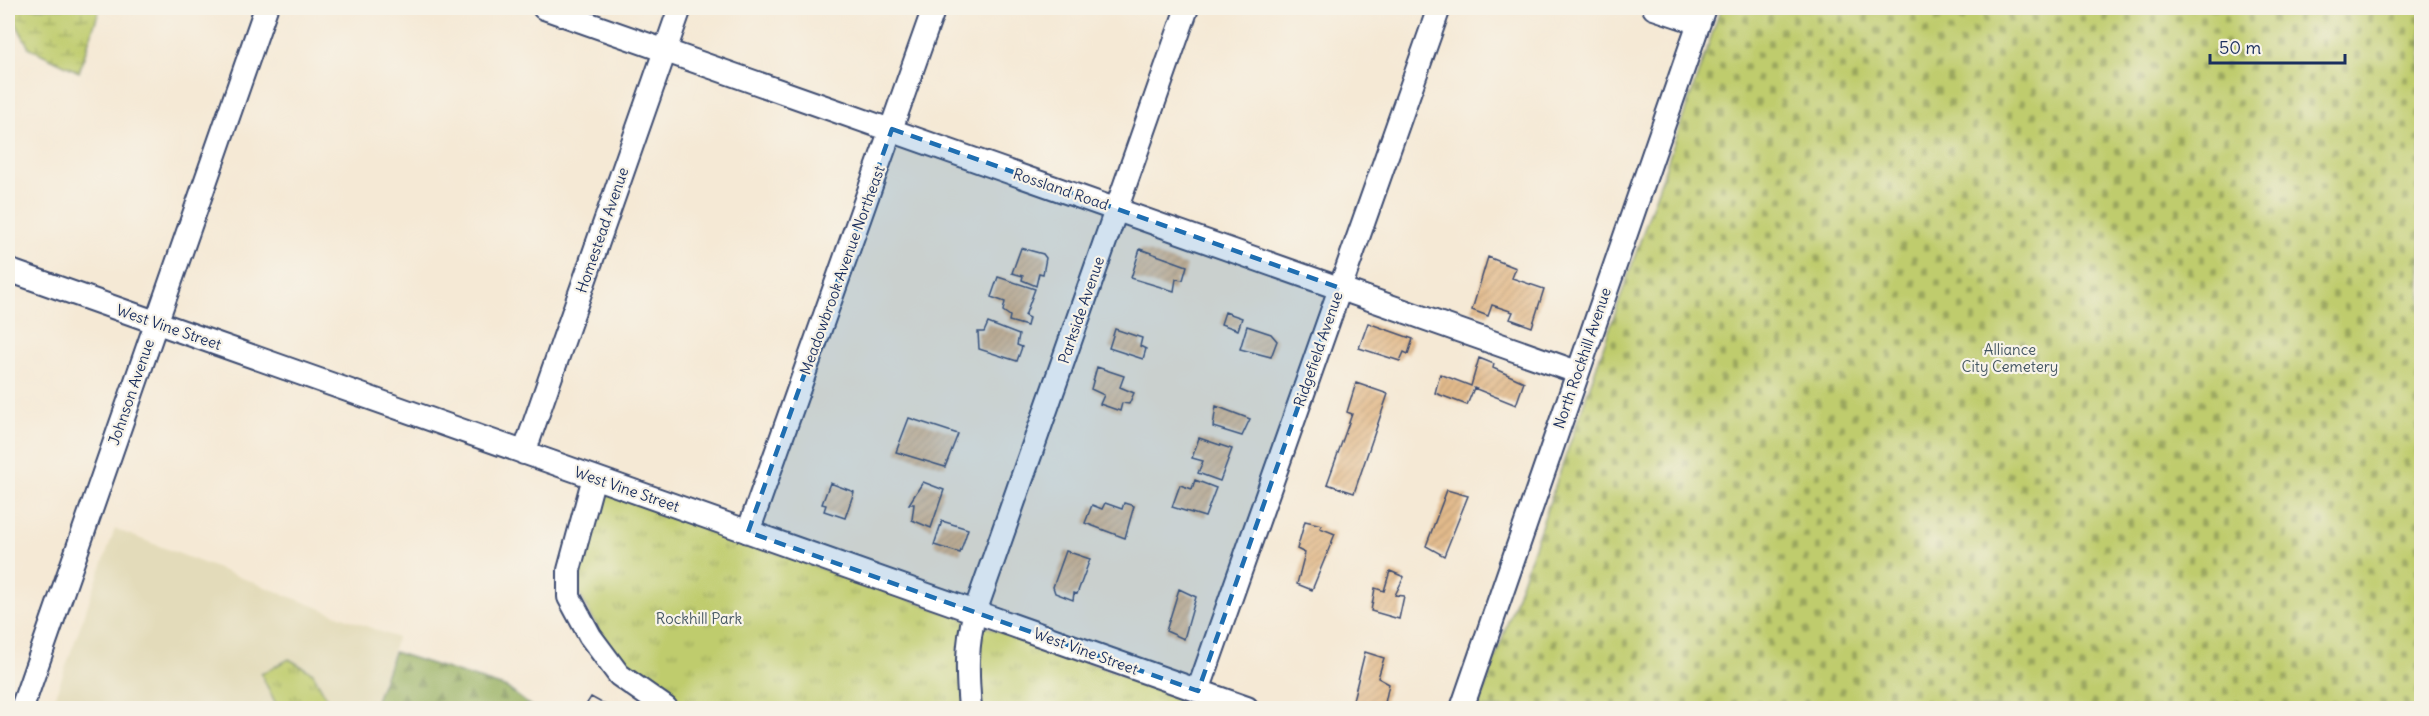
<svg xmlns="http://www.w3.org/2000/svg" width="2429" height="716" viewBox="0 0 2429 716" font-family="Delius,sans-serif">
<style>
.built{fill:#e3dbba}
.grass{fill:url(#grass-tufts);stroke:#6d7e66;stroke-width:1.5}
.forest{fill:url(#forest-firs);stroke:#59705f;stroke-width:1.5}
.wetland{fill:url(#wetland-marsh);stroke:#6d7e66;stroke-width:1.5}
.cemetery{fill:url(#cemetery-stones);stroke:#6d7e66;stroke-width:1.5}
.building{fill:url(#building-hatch)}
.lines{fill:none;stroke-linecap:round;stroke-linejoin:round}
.minor-casing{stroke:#3c4b70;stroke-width:26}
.minor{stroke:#fff;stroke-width:22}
.marked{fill:#1f6fb2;fill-opacity:0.2;stroke:#1f6fb2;stroke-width:4.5;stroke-dasharray:12 8;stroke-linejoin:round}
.labels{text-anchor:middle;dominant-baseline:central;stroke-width:4.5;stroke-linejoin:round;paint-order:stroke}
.street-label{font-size:15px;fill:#1b2f5e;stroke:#f7f3e8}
.park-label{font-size:15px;fill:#445662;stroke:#f7f3e8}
</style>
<defs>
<pattern id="grass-tufts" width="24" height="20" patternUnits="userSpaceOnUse" patternTransform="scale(1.5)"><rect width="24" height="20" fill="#bfcc6d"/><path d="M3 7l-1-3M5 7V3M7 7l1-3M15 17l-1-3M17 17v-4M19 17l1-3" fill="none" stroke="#9aa65d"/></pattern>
<pattern id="forest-firs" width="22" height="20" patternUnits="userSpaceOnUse" patternTransform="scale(1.5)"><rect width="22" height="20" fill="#97b060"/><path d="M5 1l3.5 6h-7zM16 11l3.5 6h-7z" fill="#7a9052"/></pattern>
<pattern id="wetland-marsh" width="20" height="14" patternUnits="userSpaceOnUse" patternTransform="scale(1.5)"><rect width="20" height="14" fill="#bfcc6d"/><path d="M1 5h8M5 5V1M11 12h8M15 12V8" fill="none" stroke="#9aa65d"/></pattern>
<pattern id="cemetery-stones" width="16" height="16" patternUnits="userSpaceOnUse" patternTransform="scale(1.5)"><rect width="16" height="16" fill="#bfcc6d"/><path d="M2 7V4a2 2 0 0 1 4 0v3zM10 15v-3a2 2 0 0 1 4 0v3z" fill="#9aa65d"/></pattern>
<pattern id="building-hatch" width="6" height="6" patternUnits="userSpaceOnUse" patternTransform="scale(1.5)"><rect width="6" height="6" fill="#e2ba8b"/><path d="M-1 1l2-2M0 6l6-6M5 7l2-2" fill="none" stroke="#c1a07a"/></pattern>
</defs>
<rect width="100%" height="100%" fill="#f7f3e8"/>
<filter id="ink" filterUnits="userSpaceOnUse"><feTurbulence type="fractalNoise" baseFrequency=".0167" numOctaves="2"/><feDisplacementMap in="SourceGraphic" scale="12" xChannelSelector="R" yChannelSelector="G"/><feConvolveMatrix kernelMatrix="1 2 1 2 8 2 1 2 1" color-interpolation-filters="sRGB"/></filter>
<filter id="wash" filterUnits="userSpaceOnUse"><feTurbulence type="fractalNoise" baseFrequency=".008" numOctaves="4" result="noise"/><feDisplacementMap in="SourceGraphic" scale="24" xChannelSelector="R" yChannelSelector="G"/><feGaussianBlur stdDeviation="1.35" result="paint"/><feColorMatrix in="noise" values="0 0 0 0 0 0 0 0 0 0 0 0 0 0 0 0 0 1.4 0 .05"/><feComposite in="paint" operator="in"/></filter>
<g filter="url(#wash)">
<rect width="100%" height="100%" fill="#f5e9d5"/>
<!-- built -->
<path class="built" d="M115 529 397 638 372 708H51Z"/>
<!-- grass -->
<path class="grass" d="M602 491 1216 708H678L638 685 613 656 575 586Z
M289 659 313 673 332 708H278L261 674Z"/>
<!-- forest -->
<path class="forest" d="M394 652 507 688 533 708H373Z"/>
<!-- wetland -->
<path class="wetland" d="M8 8H100L79 72 29 48Z"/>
<!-- cemetery -->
<path class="cemetery" d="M1721 8H2421V708H1478Z"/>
<g id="blocks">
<!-- building -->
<path class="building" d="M1021 248 1043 254 1046 258 1043 274 1039 273 1036 286 1022 280 1023 276 1012 273Z
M1140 249 1187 266 1183 280 1176 279 1174 291 1131 278Z
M1488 257 1516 268 1512 278 1544 289 1532 327 1510 319 1513 312 1492 305 1488 316 1472 310Z
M998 277 1035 289 1025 316 1029 318 1027 326 1009 321 1010 316 1003 311 1005 302 991 297Z
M1225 312 1242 318 1238 330 1221 324Z
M988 323 1019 335 1017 345 1022 347 1017 361 979 349 978 332H984Z
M1368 323 1413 339 1408 354 1404 352 1400 361 1359 348Z
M1247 326 1271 334 1277 341 1271 357 1240 349Z
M1115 329 1142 338 1140 346 1146 349 1143 359 1109 348Z
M1479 358 1494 364 1493 368 1524 382 1516 405 1474 388 1467 405 1435 393 1440 374 1471 386Z
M1097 367 1124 376 1120 387 1134 393 1129 404 1122 403 1120 411 1100 404 1104 395 1091 389Z
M1356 383 1388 394 1354 493 1327 484 1352 414 1347 412Z
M1216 406 1250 419 1242 436 1213 427Z
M909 418 958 434 945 467 896 452Z
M1199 438 1232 449 1220 481 1198 473 1203 461 1192 458Z
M1195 480 1216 488 1205 517 1172 507 1180 485 1192 489Z
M923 482 944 490 931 528 912 520 914 504H909Z
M830 483 854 492 845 518 824 511 826 505 822 504Z
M1447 490 1468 496 1444 556 1426 546Z
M1105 503 1122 509 1124 503 1134 506 1125 538 1085 523 1092 505 1102 509Z
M942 521 968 529 960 553 934 545Z
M1305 521 1322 525 1320 528 1335 534 1312 590 1297 584 1305 553 1297 549Z
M1066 551 1090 559 1077 594 1074 593 1073 600 1055 593 1053 587Z
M1390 571 1404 577 1395 595 1404 596 1399 619 1371 611 1375 588 1384 591Z
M1179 589 1196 597 1184 639 1166 631Z
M1365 652 1384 658 1378 678 1389 684 1384 708H1351Z
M591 697 611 708H584Z"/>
</g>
</g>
<g filter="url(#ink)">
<use href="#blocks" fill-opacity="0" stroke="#3c4b70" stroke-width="1.5"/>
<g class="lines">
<!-- minor casing -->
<g class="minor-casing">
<path id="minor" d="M544 8 1577 372
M1654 8 1699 23
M8 270 1247 708
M524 453 680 8
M594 477 569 570V597L590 636 619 675 666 708
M748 532 934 8
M1198 691 1439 8
M22 708 266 8
M970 708C967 674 966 645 975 612L1187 8
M1462 708 1704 8"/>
</g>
<!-- minor -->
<use href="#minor" class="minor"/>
</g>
</g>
<!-- marked area -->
<path class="marked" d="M892 129 1340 288 1198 691 748 532Z"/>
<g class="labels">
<!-- street labels -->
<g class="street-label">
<text transform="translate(1061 189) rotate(19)">Rossland Road</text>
<text transform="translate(602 230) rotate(-71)">Homestead Avenue</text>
<text transform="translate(842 270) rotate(-70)">Meadowbrook Avenue Northeast</text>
<text transform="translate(1081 310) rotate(-71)">Parkside Avenue</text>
<text transform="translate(169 327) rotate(19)">West Vine Street</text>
<text transform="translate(1318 349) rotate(-71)">Ridgefield Avenue</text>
<text transform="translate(1582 358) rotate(-71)">North Rockhill Avenue</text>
<text transform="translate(131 392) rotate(-71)">Johnson Avenue</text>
<text transform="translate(627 489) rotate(19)">West Vine Street</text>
<text transform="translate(1086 651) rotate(20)">West Vine Street</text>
</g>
<!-- park labels -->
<g class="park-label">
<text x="2010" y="349">Alliance<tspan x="2010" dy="17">City Cemetery</tspan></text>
<text x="699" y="618">Rockhill Park</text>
</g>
</g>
<!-- margin -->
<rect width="2429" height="716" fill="none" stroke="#f7f3e8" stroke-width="30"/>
<!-- scale -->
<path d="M2210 54v9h135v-9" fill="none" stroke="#1b2f5e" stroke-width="3"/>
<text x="2219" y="54" font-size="18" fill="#1b2f5e" stroke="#f7f3e8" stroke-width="4.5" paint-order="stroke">50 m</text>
</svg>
